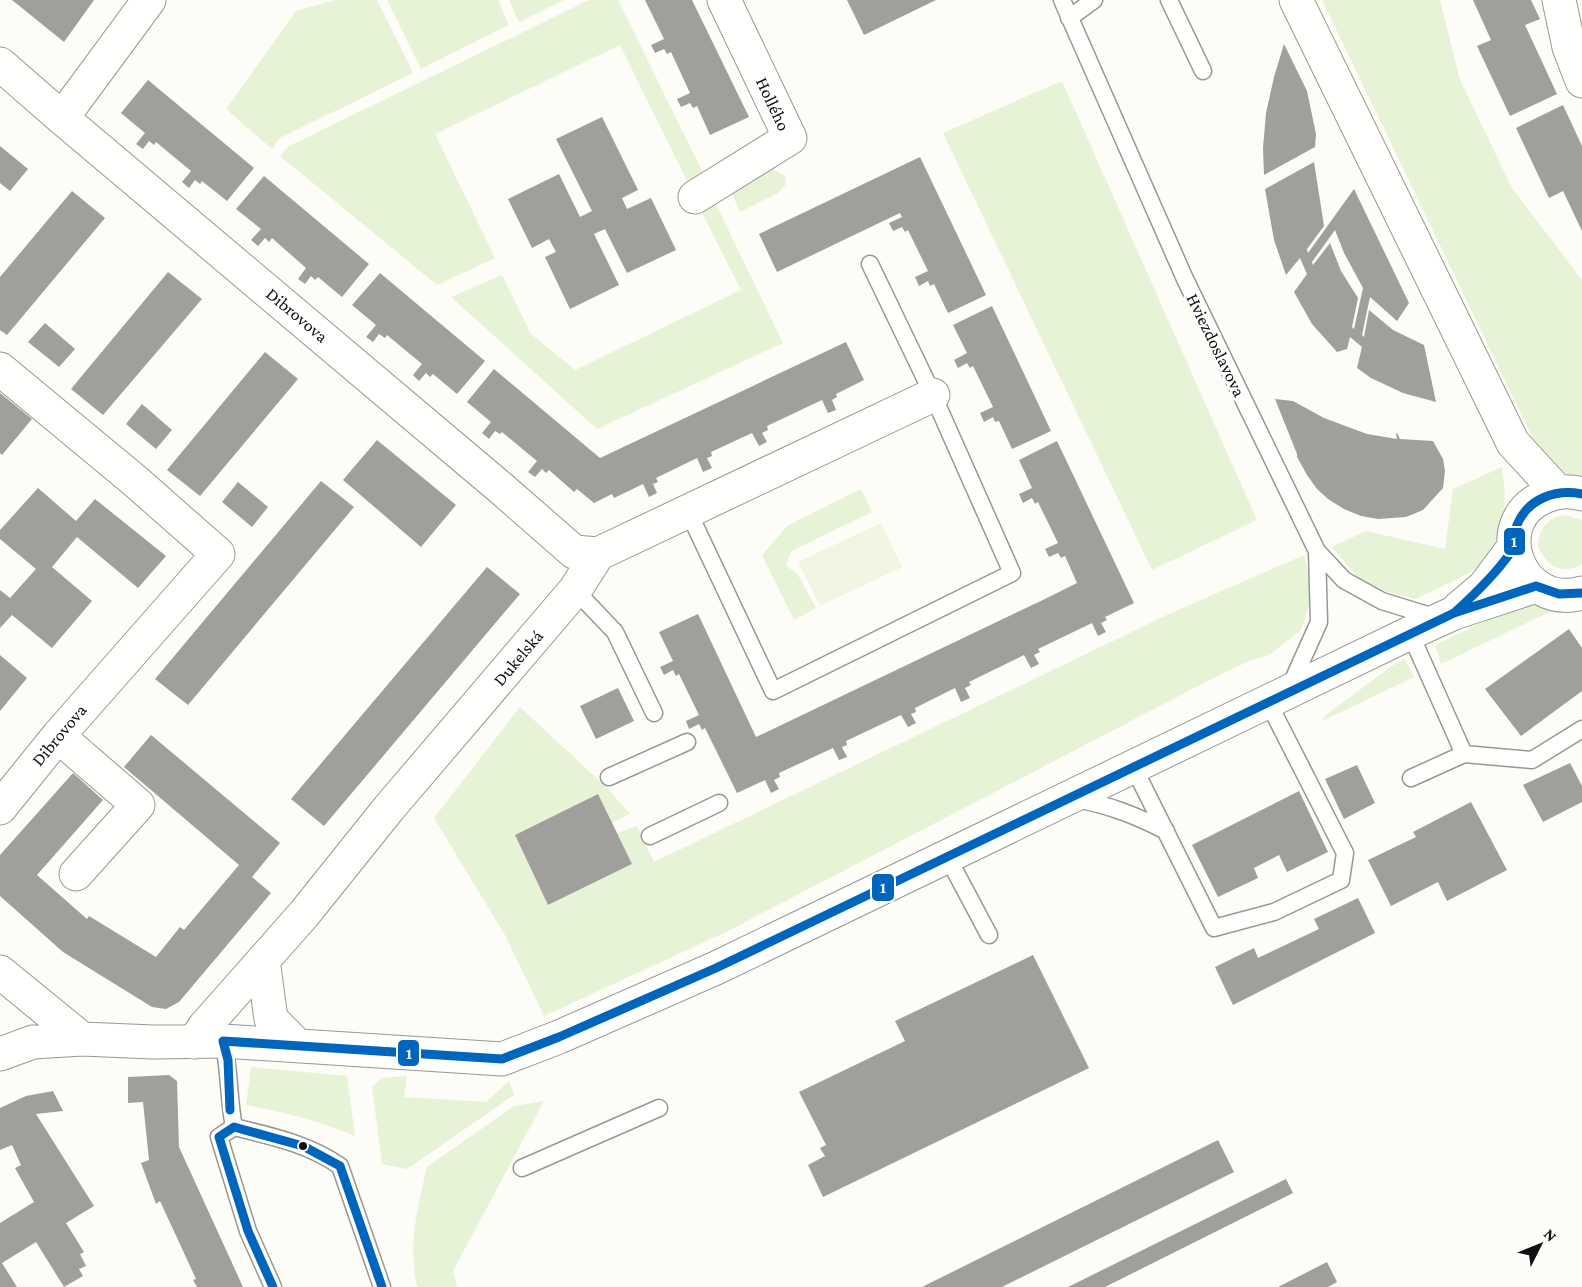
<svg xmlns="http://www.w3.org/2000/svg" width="1582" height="1287" viewBox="0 0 1582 1287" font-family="'Crimson Pro',serif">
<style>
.green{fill:#e7f3d7}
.pitch{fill:#f0f6e1}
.building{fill:#a19f9c;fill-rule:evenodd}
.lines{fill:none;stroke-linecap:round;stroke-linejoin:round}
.lane-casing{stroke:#979795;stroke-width:19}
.street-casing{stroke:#979795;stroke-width:35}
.lane{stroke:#fffffe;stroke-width:16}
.street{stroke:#fffffe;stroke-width:33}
.bus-1-casing{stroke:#fff;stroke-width:14}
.bus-1{stroke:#0065bd;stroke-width:9}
.bus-dot{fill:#111;stroke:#fff;stroke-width:2}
.labels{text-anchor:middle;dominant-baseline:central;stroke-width:6;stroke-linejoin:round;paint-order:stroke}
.street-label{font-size:18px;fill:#111;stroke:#fff}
.line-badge{stroke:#fff;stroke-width:2}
.badge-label{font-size:16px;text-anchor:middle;font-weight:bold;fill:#fff}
</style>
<rect width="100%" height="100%" fill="#fdfcf7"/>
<!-- green -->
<path class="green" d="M335 0H377L413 73 280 138 272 149 226 109 296 11Z
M387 0H498L509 25 421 69Z
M509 0H564L519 22Z
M589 0H618L708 183 692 191 620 45 435 134 495 258 437 285 280 156 289 146Z
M1322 0H1440L1460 80 1512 188 1582 280V479L1564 473 1537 447Z
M1062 81 1257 520 1152 570 943 133Z
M771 168 785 176 786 184 778 193 740 212 729 187Z
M713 198 783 343 597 429 451 297 502 275 531 334 575 370 741 290 698 205Z
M1502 467C1507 499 1509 545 1478 567 1461 579 1435 589 1415 599L1388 592 1359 579 1332 547 1366 531 1445 549 1453 489Z
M861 489 872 512 791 551 786 566 797 573 816 608 794 620 762 555 787 526Z
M1564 515 1582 520V564C1563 576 1546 566 1538 546 1539 530 1546 518 1564 515Z
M1304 555 1314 592 1301 630 1269 655 1249 661 1204 683 724 933 544 1016 505 935 434 818 520 707 607 788 630 814 612 823 598 794 515 835 549 905 632 864 617 833 637 826 654 862 1169 614Z
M1537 604 1560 607 1441 664 1435 645 1511 608Z
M1405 659 1414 677 1322 721 1326 715 1393 665Z
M251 1067 347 1076 355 1136C319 1121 284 1112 246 1105Z
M407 1076 404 1097 486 1102 509 1081 514 1095 407 1169 382 1164 372 1087 382 1078Z
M544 1101 453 1271 457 1287H417C408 1243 417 1210 427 1167L514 1106Z"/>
<!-- pitch -->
<path class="pitch" d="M881 523 902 567 820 606 798 562Z"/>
<!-- building -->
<path class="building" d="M12 0H94L64 42Z
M645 0H692L749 117 710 135 697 106 693 108 690 103 681 107 677 99 690 93 671 52 667 54 664 49 655 53 651 45 664 39Z
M847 0H936L864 35Z
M1473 0H1531L1540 19 1525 25 1557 94 1510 116 1477 46 1491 40Z
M1284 44 1307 91 1316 134 1315 147 1264 175 1263 148 1266 113 1274 77Z
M148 80 254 168 227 201 202 181 200 184 195 180 189 188 182 182 191 171 156 142 154 145 149 141 143 149 136 144 145 133 121 113Z
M1563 105 1582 146V231L1563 191 1549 198 1516 128Z
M602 117 638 190 622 198 627 209 651 198 676 250 627 273 605 229 594 234 619 285 570 309 545 257 556 252 549 239 532 248 508 199 559 174 580 217 592 211 556 139Z
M0 146 28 169 10 191 0 183Z
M920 157 986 295 948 313 934 284 930 286 928 281 919 286 915 277 928 271 908 230 905 232 902 227 893 231 889 223 902 217 900 213 777 272 759 234Z
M1314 162 1324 226 1307 249 1308 253 1354 189 1409 303 1397 321 1370 297 1362 335 1364 337 1369 310 1393 330 1424 345 1436 402 1403 393 1371 378 1357 368 1362 347 1350 337 1347 349 1337 352 1312 324 1294 292 1307 274 1300 258 1286 275 1274 240 1265 189ZM1335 230 1344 253 1363 288 1354 329 1352 327 1358 298 1341 271 1330 243 1313 265 1312 262Z
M264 176 369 264 342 297 318 277 315 280 311 276 305 284 298 279 306 268 272 238 269 242 265 238 258 246 251 240 261 229 236 209Z
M72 191 105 218 7 335 0 330V277Z
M168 272 202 299 103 415 71 389Z
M380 273 485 361 457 394 433 374 430 377 426 373 419 381 413 375 422 364 387 335 385 338 379 334 373 342 366 337 376 325 352 305Z
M992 306 1051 431 1012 449 999 421 995 422 993 417 984 422 980 413 993 407 973 366 970 368 967 363 958 368 954 360 967 353 953 325Z
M45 323 75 349 59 367 28 342Z
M846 342 864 380 836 394 837 397 832 400 836 410 828 413 822 400 767 426 768 430 762 433 767 442 759 446 752 433 711 452 712 456 707 458 712 468 703 472 697 458 656 478 658 482 653 484 657 493 649 497 643 484 614 498 612 494 594 503 577 489 574 492 549 470 546 473 542 469 535 477 528 472 537 461 502 432 500 434 495 431 489 439 482 433 491 422 467 402 494 369 600 458Z
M265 352 298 379 200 496 167 470Z
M0 393 32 419 2 455 0 453Z
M1275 399 1293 401 1324 418 1367 434 1397 439 1396 434 1397 433 1400 439 1433 441 1443 459 1445 471 1443 488 1423 510 1406 517 1378 519 1361 516 1344 509 1328 499 1317 489 1307 475 1297 457V454Z
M142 404 172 430 156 449 126 424Z
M377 440 456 505 421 547 343 480Z
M1057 441 1134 603 1105 617 1107 620 1101 623 1106 632 1098 636 1092 623 1038 649 1040 652 1034 655 1039 664 1031 668 1024 655 969 682 971 685 965 688 970 698 961 702 955 688 915 708 916 712 911 714 916 723 908 727 901 715 846 741 847 745 842 747 847 757 839 760 833 748 779 773 780 777 774 780 779 789 771 793 765 780 737 793 705 728 702 730 699 724 689 729 686 721 699 715 679 674 676 676 673 670 664 675 660 667 673 661 659 632 698 614 756 737 1047 598 1077 583 1065 556 1061 558 1058 553 1049 557 1045 549 1058 543 1038 502 1035 504 1032 498 1023 503 1019 494 1032 488 1019 460Z
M321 481 354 507 188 705 155 679Z
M238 482 268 507 252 527 222 502Z
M38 488 76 521 95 499 166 556 138 588 77 537 52 567 92 601 52 648 12 615 0 628V590L10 598 36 569 0 539V530Z
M487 567 520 594 324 826 291 799Z
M1569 629 1582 648V691L1521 736 1485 689Z
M0 655 27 678 0 711Z
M618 688 634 721 596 739 580 706Z
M151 735 280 843 252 877 271 893 179 1002 166 1009 152 1007 63 952 0 896V855L73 773 103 800 37 875 87 919 89 916 156 957 180 927 184 930 239 865 124 767Z
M1570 763 1582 786V802L1543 822 1523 785Z
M1357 765 1375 803 1344 819 1325 779Z
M1299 791 1328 852 1287 872 1279 855 1254 868 1258 878 1218 897 1192 845Z
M598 794 632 864 548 905 515 835Z
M1471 802 1507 870 1447 901 1438 882 1391 906 1368 860 1416 837 1413 832Z
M1358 898 1375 933 1233 1005 1215 967 1254 948 1258 958 1319 929 1314 919Z
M1033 955 1089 1068 823 1197 808 1165 825 1156 820 1148 826 1145 799 1092 905 1041 895 1021Z
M169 1075 177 1081 179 1147 243 1287H197L193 1280 196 1279 160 1201 156 1204 141 1163 149 1160 143 1102 128 1103V1077Z
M53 1091 63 1111 36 1114 94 1206 66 1223 84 1252 80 1254 86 1266 79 1269 83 1276 64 1287 36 1242 2 1263 17 1287H0V1223L34 1202 15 1168 21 1165 12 1145 0 1150V1108L26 1096Z
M1218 1140 1234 1172 1002 1287H922Z
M1286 1179 1293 1193 1105 1287H1068Z
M1327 1262 1337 1282 1328 1287H1278Z"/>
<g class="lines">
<!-- lane casing -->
<g class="lane-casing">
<path id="lane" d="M1062 0 1185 279 1317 551 1319 622 1289 689
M1169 0 1203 71
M1069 18 1094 0
M688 511 773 691 1012 573 933 395 870 264
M1317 551 1344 580 1382 601 1437 618
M575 590 615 632 654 713
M1410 633 1464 754 1411 778
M1464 754 1532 760 1582 729
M1133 766 1214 928 1274 912 1341 880 1345 853 1268 702
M609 777 687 742
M1075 799C1109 805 1135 815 1166 831
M650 836 719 803
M947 856 989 935
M223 1041C230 1069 228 1098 234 1127
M234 1127C271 1136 309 1144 340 1166L382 1287
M234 1127 219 1137 248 1231 273 1287
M522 1168 659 1108"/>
</g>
<!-- street casing -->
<g class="street-casing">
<path id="street" d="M1296 0 1513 443 1557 491
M1559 0 1569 47 1582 81
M0 64 62 118 502 489 574 552 598 554
M62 118 149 0
M695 197 790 138 724 0
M0 369 134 480 218 554 58 736 0 808
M1582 494C1569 490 1558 491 1546 496 1485 520 1519 611 1582 593
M1459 608 1484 587 1514 547
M58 736 138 805 76 874
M263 960 271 1019 298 1046
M0 972 82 1039
M194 1042 205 1026 304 914 389 808 575 590 598 554 933 395
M0 1054 33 1042 82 1039 153 1042 223 1041 502 1059 559 1037 716 968 1410 633 1454 613 1536 586"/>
</g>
<!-- lane -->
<use href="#lane" class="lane"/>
<!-- street -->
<use href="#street" class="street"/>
<!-- bus-1 casing -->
<g class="bus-1-casing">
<path id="bus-1" d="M1454 613C1474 595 1495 575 1511 552 1516 544 1514 534 1517 525 1528 498 1556 489 1582 494
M230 1110 228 1060 223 1041 502 1059 559 1037 716 968 1454 613 1536 586 1559 594 1582 593
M273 1287 248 1231 219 1137 234 1127 303 1146 340 1166 382 1287"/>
</g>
<!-- bus-1 -->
<use href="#bus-1" class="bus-1"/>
</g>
<!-- markers -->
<circle class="bus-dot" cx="303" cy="1146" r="5"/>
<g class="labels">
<!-- street labels -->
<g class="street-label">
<text transform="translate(773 104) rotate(65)">Hollého</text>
<text transform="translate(297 315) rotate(40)">Dibrovova</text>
<text transform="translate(1216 345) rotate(64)">Hviezdoslavova</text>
<text transform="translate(518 658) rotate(-50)">Dukelská</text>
<text transform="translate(59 735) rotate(-50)">Dibrovova</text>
</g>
</g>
<g class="line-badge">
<rect x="1503" y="527" width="23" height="29" rx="6" fill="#0065bd"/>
<rect x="871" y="873" width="24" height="29" rx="6" fill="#0065bd"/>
<rect x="397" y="1039" width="23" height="28" rx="6" fill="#0065bd"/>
</g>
<g class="badge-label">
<text x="1514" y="547">1</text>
<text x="883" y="893">1</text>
<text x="409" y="1059">1</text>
</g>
<!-- north arrow -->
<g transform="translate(1540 1245) rotate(47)" stroke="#ffffff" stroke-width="4.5" paint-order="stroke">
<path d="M0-4.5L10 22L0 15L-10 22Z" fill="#111111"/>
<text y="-9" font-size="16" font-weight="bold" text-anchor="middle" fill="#111111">N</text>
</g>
</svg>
